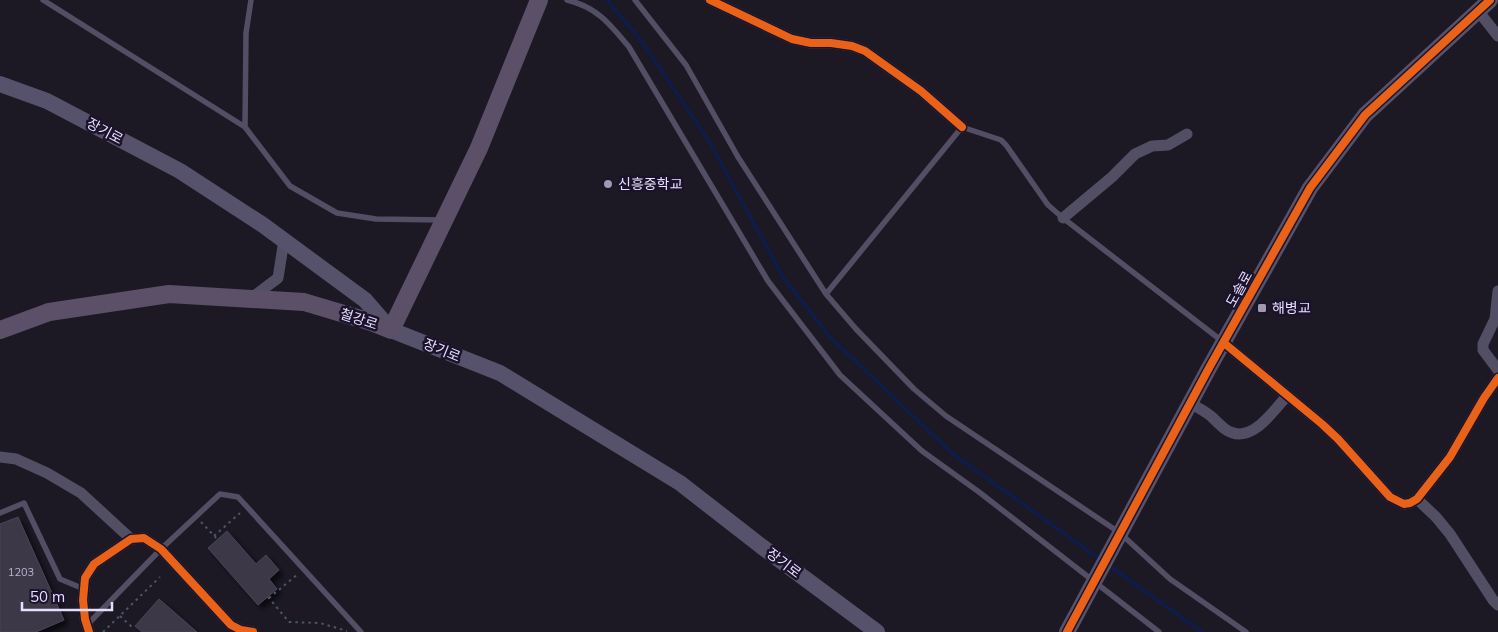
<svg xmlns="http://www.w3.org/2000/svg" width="1498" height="632" viewBox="0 0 1498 632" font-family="Mulish,'Noto Sans KR',sans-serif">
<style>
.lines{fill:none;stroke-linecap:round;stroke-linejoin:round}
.stream{stroke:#0f1c45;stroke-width:4}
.building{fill:#3c3846;stroke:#4a4457;filter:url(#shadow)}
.path{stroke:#4d5666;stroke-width:2;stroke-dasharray:2.5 4;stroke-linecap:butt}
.lane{stroke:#524f65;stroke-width:5.5}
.street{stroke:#524f65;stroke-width:11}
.secondary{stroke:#57526b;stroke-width:16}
.primary{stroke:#5c5069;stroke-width:18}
.cycleway-casing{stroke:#1a132b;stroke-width:11}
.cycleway{stroke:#ea6118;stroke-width:8}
.poi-dot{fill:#9f99b1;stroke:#1a132b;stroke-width:2}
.labels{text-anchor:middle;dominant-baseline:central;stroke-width:5;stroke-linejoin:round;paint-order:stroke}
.number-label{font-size:11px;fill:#bcb4cf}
.street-label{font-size:14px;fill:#e6defd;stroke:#1a132b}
.poi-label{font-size:14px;fill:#e6defd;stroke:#1a132b;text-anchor:start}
</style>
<defs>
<filter id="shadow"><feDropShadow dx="4.5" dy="4.5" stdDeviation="2.5" flood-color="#0009"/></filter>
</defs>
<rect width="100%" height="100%" fill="#1c1925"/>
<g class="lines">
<!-- stream -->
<path class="stream" d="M607 0 640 39 709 141 783 277 830 337 953 454 1101 560
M1108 565 1202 632"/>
</g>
<!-- building -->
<path class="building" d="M18 517 64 620 36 632H0V524Z
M227 531 256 564 266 555 279 570 269 579 277 589 258 605 208 548Z
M159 599 197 632H142L135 626Z"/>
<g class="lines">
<!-- path -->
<path class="path" d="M201 522 218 540
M214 536 240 513
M268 597 289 622 320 623 347 631
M269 598 298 574
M120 616 134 629
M103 632 160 577"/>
<!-- lane -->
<path class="lane" d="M43 0 245 127 290 186 337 213 376 219 442 220
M567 0C597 7 610 24 629 47L768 281 840 375 922 451 979 492 1159 632
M635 0 686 65 738 157 826 294
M245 127 246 33 251 0
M1222 341 1063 218 1048 205 1006 145 1001 140 962 127 826 294 856 329 914 389 946 416 1120 533 1170 579 1246 632
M0 513 24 503 60 579 84 589
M87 625 161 549 220 494 238 497 361 632"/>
<!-- street -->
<path class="street" d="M710 0 792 39 811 43H831L852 46 865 51 921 91 962 127
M1479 12 1498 36
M1063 218 1112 177 1135 154 1152 146 1168 145 1187 134
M1498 291 1495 319 1483 344V350L1498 370
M250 299 278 278 284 240
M1224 343 1322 424 1338 439 1390 497 1404 504 1410 503 1417 499 1450 457 1484 398 1498 378
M1190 403C1198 408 1207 412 1213 418 1217 422 1221 426 1225 429 1250 447 1272 412 1287 396
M0 457 16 459 47 473 81 493 131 539
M1417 499 1436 517 1450 534 1493 600 1498 605
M89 632 85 619 83 600 85 578 94 564 131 539 144 538 161 549 231 625 241 630 253 632"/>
<!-- secondary -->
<path class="secondary" d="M0 84 47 101 180 171 263 225 365 300 391 330 500 373 680 483 761 546 877 632
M1067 632 1209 368 1310 188 1365 115 1490 0"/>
<!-- primary -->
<path class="primary" d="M0 330 49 312 169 294 304 302 371 322 391 330 479 148 539 0"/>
<!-- cycleway casing -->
<g class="cycleway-casing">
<path id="cycleway" d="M710 0 792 39 811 43H831L852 46 865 51 921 91 962 127
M1224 343 1322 424 1338 439 1390 497 1404 504 1410 503 1417 499 1450 457 1484 398 1498 378
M89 632 85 619 83 600 85 578 94 564 131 539 144 538 161 549 231 625 241 630 253 632
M1067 632 1209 368 1310 188 1365 115 1490 0"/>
</g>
<!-- cycleway -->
<use href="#cycleway" class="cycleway"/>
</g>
<!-- markers -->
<g class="poi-dot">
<circle cx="608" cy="184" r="5"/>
<rect x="1257" y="303" width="10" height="10" rx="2.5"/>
</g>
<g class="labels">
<!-- number labels -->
<g class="number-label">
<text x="21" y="572">1203</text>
</g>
<!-- street labels -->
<g class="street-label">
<text transform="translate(105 131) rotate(28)">장기로</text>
<text transform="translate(1239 289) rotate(-61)">도솔로</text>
<text transform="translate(359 319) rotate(18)">철강로</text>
<text transform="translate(442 350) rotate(22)">장기로</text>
<text transform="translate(784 563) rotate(37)">장기로</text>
</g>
<!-- poi labels -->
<g class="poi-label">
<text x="618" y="184">신흥중학교</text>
<text x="1272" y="308">해병교</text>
</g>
</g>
<!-- scale -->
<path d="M22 602v8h90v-8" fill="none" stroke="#e6defd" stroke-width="2.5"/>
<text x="30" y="602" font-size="15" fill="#e6defd" stroke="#1a132b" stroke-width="4" paint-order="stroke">50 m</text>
</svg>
